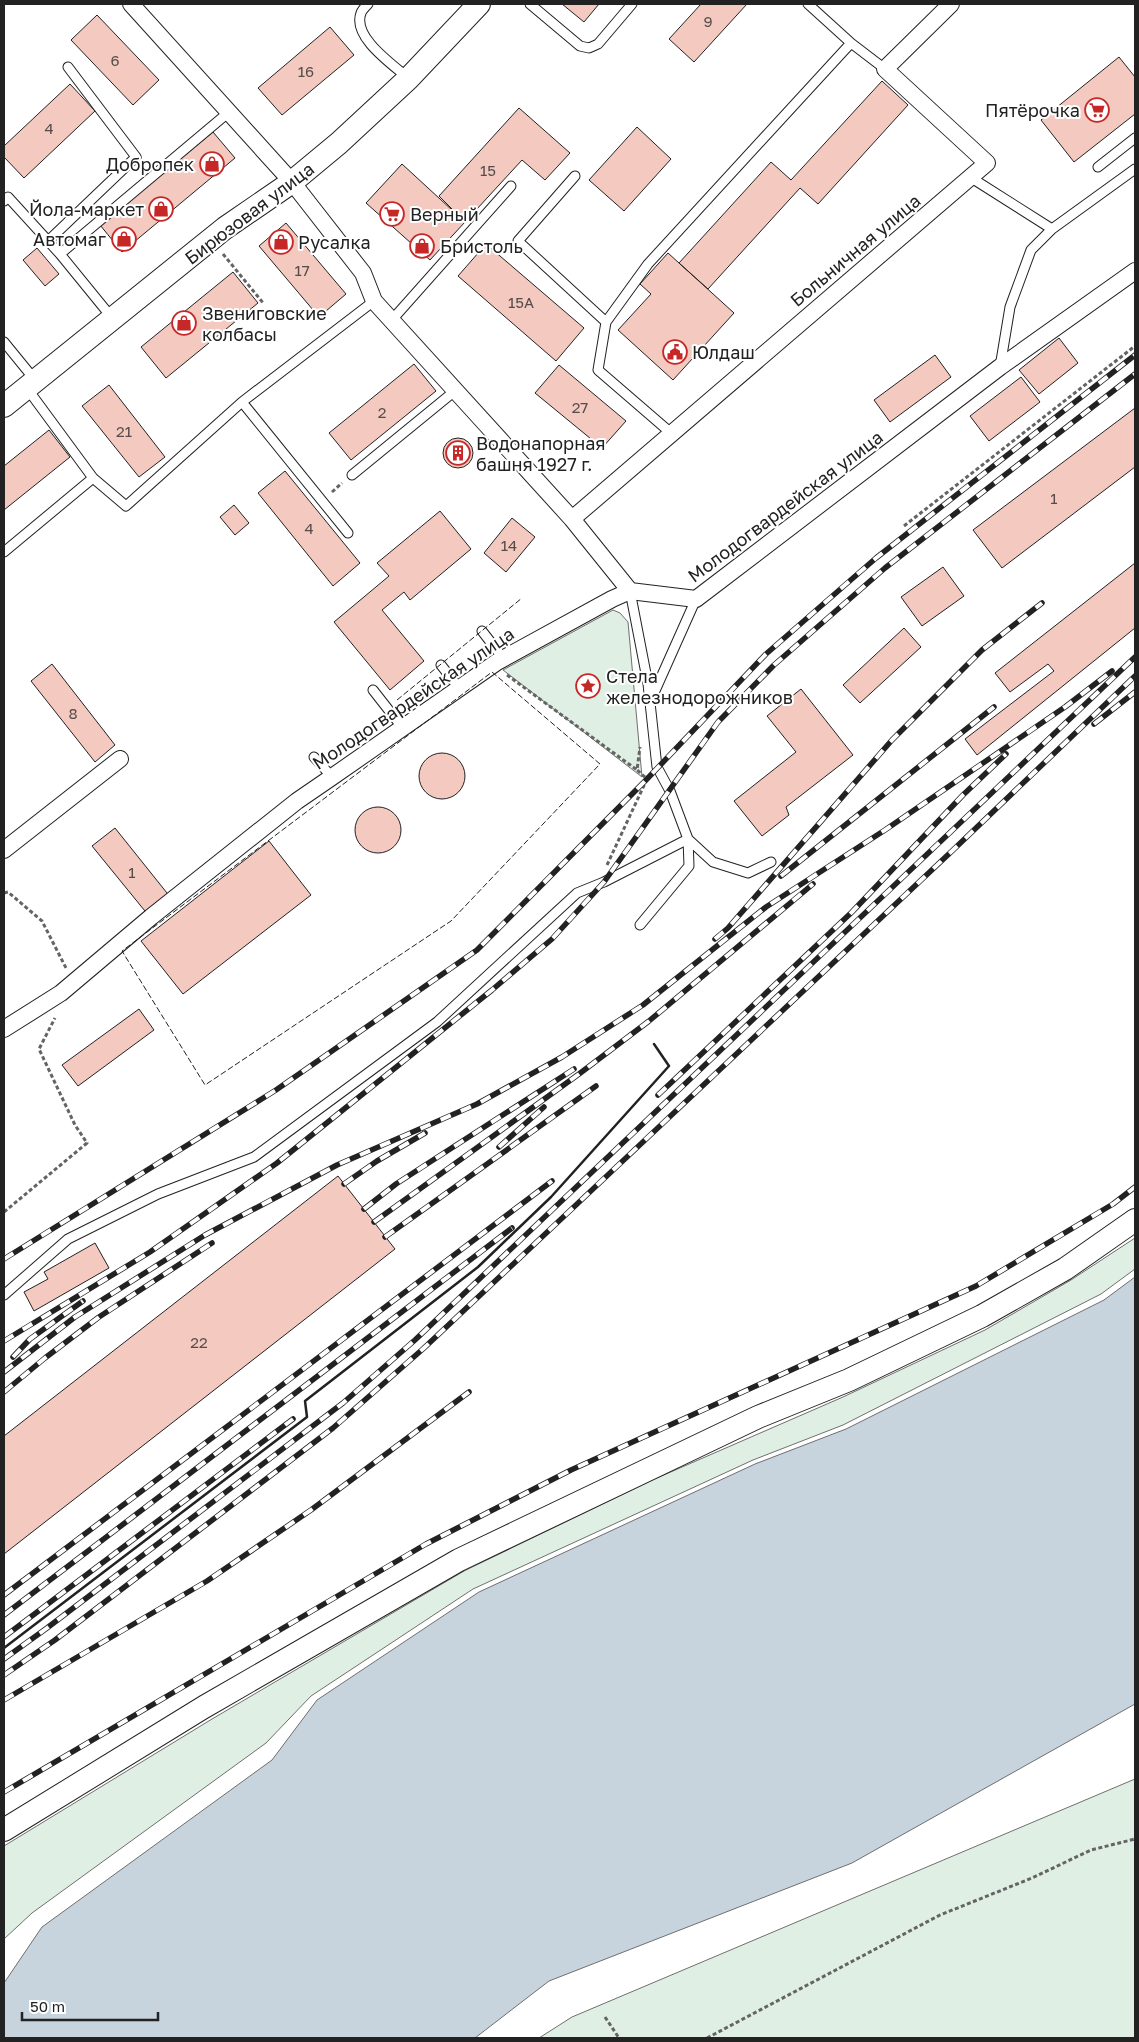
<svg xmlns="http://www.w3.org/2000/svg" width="1139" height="2042" viewBox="0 0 1139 2042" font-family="'Golos Text',sans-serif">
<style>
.green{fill:#e0efe3;stroke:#6f6f6f}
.water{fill:#c7d3dd;stroke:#6f6f6f}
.building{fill:#f3c9c0;stroke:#222}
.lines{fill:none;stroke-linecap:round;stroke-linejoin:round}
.service-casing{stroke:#222;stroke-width:11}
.minor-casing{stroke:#222;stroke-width:18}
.secondary-casing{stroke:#222;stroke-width:24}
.path{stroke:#646464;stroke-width:3;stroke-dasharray:4 2.5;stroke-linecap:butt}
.service{stroke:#fff;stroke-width:9}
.minor{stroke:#fff;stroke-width:16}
.secondary{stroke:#fff;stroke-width:22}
.rail-casing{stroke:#222;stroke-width:5.5}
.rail{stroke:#fff;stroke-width:4;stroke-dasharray:11;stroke-linecap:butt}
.fence{stroke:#222;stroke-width:1;stroke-dasharray:6 2.5;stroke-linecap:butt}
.wall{stroke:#222;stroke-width:2.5}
.labels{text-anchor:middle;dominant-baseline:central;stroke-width:4;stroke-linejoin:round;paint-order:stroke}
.number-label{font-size:15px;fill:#564c4a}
.poi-label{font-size:18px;fill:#222;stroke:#fff;text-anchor:start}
.street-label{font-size:18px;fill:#222;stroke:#fff}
</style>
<rect width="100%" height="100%" fill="#fff"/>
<!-- green -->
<path class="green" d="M613 610 620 613 628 622 642 777 503 670Z
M1135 1238V1269L1101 1294 843 1425 753 1460 473 1589 311 1696 266 1743 32 1913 4 1939V1846L212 1719 464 1571 650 1481 843 1397 985 1330 1071 1280Z
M1135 1779V2038H539L572 2017Z"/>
<!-- water -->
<path class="water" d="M1135 1277V1704L852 1863 549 1981 475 2038H4V1983L42 1927 272 1760 317 1700 479 1592 755 1464 846 1429 1104 1300Z"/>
<!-- building -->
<path class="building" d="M562 4H599L584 22Z
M701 4H747L694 62 669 39Z
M97 15 159 80 133 105 71 40Z
M330 27 354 55 282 115 258 88Z
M1119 57 1135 77V114L1074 162 1041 120Z
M882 81 908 105 818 204 800 188 708 289 679 263 771 162 791 180Z
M70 84 95 111 24 178 4 157V146Z
M519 108 570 153 545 180 522 160 465 222 439 196Z
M637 127 671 159 624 211 589 180Z
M213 132 235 158 122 252 100 225Z
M402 164 465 222 430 260 366 203Z
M286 223 346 294 319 317 259 246Z
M486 244 584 328 556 361 458 276Z
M37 248 59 274 45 286 23 260Z
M668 253 734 313 673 380 618 330 651 294 640 284Z
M233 272 258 303 166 378 141 347Z
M1059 338 1078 363 1039 394 1019 370Z
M935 355 951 377 890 422 874 400Z
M414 364 436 391 351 460 329 433Z
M559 365 626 421 602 448 535 393Z
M1021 377 1040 402 989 441 970 416Z
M109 385 165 457 139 477 82 406Z
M1135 408V467L1002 568 973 530Z
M49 430 70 457 4 510V466Z
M443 453a15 15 0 1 1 30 0a15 15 0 1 1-30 0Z
M285 471 360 563 333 586 258 493Z
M234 505 249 523 235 535 220 517Z
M440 511 471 549 410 600 404 592 382 610 424 661 390 690 334 622 389 576 377 563Z
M512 518 535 537 506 572 484 553Z
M1135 563V628L977 755 965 739 1054 671 1048 664 1010 692 995 673Z
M943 567 964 596 922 626 901 597Z
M904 628 921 647 860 703 843 685Z
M52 664 115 745 95 762 31 681Z
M801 689 853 755 786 807 789 815 762 836 734 801 796 752 767 716Z
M419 776a23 23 0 1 1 46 0a23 23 0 1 1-46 0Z
M355 830a23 23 0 1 1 46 0a23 23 0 1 1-46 0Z
M115 828 171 898 149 916 92 846Z
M269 841 311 895 183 994 141 941Z
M139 1009 154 1030 78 1086 62 1065Z
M338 1176 395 1249 4 1554V1436Z
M95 1243 109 1268 34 1311 24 1292 48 1279 44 1272Z"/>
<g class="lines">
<!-- service casing -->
<g class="service-casing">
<path id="service" d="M368 4C366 6 362 10 361 13 352 37 392 64 408 78
M530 4 580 46 589 48 598 44 632 4
M808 4 851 43
M1098 167 1135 138
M575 176 518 241 606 322
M970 177 1052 229
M4 201 8 197 60 254 113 319
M48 241 136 157 68 67
M60 254 229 112
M391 321 511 186
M4 342 35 380
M1000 367 1010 307 1031 250 1052 229 1135 169
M26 387 93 478
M671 433 598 370 606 322 648 264 851 43 885 69
M352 475 456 390
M348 533 242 402 374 301
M4 552 93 478 126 506 242 402
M630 591 648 684 657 767 670 791 688 839 689 866 640 925
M482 631 503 658
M441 665 459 688
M373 690 402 727
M650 702 696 599
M314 757 332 777
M688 839 713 862 748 873 771 862
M4 1295 68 1239 158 1194 254 1157 437 1022 577 893 604 882 688 839"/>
</g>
<!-- minor casing -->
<g class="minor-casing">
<path id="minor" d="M131 4 292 182 363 273 374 301 572 519 630 591
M572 519 987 163 885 69 951 4
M4 850 120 759
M4 1029 61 993 151 917 297 801 332 777 497 662 612 599 630 591 696 599 1000 367 1135 271"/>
</g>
<!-- secondary casing -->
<g class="secondary-casing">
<path id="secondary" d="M4 406 225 228 292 182 339 143 408 79 479 4
M4 1830 204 1707 459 1560 758 1417 849 1380 982 1316 1065 1269 1135 1220"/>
</g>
<!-- path -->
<path class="path" d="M223 254 264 304
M332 492 342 483
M904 526 1135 346
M507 675 637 770
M607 865 647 779 637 770 640 747
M4 893 8 892 42 921 66 968
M4 1212 87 1143 75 1125 39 1049 55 1018
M605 2017 619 2038
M707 2038 940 1915 1032 1878 1091 1850 1135 1839"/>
<!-- service -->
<use href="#service" class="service"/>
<!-- minor -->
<use href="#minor" class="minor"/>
<!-- secondary -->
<use href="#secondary" class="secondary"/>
<!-- rail casing -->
<g class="rail-casing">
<path id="rail" d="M1094 724 1135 692
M781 876 994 707
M715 939 728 928 892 740 982 650 1042 603
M658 1095 852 912 963 795 1006 754
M499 1147 544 1107
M344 1184 377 1161 425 1133
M364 1209 396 1184 574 1069
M374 1222 579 1074 649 1021 813 884
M385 1237 596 1086
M4 1259 276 1090 477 950 647 779 766 654 876 558 1135 355
M4 1341 150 1252 277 1163 492 990 552 939 604 882 718 722 774 665 885 568 1135 374
M13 1357 30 1339 83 1301
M4 1372 75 1317 205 1235 337 1165 477 1104 562 1057 643 1005 766 907 885 830 1065 707 1112 671
M4 1392 45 1358 99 1317 212 1243
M4 1595 552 1181
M4 1615 512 1228
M4 1637 293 1419
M4 1659 47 1628 343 1403 415 1340 1135 657
M4 1675 55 1640 333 1428 424 1348 952 851 1135 676
M4 1700 207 1581 311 1510 469 1392
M4 1792 426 1544 571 1470 976 1286 1113 1204 1135 1187"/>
</g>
<!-- rail -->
<use href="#rail" class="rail"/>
<!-- fence -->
<path class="fence" d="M492 672 600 764 451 921 205 1085 122 951Z
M397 700 522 598"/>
<!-- wall -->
<path class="wall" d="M4 1648 307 1417 305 1401 478 1267 551 1197 669 1066 654 1044"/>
</g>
<!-- icons -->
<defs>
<g id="supermarket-ring" transform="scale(1.25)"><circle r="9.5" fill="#fff" stroke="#c62828" stroke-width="1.5"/><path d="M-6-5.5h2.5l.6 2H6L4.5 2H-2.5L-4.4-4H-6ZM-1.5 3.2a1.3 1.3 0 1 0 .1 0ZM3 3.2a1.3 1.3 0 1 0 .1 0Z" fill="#c62828"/></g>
<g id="shop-ring" transform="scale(1.25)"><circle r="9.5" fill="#fff" stroke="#c62828" stroke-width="1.5"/><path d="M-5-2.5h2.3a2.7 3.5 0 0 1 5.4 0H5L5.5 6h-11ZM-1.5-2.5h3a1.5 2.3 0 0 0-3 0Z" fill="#c62828"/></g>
<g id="civic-ring" transform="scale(1.25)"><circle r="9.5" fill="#fff" stroke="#c62828" stroke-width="1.5"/><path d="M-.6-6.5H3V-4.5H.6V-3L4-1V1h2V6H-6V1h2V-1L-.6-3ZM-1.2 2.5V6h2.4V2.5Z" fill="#c62828"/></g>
<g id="building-ring" transform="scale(1.25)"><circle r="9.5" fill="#fff" stroke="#c62828" stroke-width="1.5"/><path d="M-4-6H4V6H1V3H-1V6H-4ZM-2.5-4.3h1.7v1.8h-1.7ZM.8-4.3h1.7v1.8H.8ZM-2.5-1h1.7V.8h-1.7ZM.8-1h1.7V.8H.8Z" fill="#c62828"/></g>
<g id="sight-ring" transform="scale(1.25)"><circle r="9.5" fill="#fff" stroke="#c62828" stroke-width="1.5"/><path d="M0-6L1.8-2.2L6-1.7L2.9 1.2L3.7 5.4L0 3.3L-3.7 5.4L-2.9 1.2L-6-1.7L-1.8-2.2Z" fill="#c62828"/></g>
</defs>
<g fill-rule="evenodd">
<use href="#supermarket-ring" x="1097" y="110"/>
<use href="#shop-ring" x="212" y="164"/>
<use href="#shop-ring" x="161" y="209"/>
<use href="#supermarket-ring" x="392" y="214"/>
<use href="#shop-ring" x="124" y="239"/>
<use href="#shop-ring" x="281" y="242"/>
<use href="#shop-ring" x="422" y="246"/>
<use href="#shop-ring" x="184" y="323"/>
<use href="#civic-ring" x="675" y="352"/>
<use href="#building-ring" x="458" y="453"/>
<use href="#sight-ring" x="588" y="686"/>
</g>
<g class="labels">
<!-- number labels -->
<g class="number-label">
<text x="708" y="21">9</text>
<text x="115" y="60">6</text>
<text x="306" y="71">16</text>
<text x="49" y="128">4</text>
<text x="488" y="170">15</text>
<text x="302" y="270">17</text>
<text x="521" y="302">15А</text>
<text x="580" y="407">27</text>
<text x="382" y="412">2</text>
<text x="124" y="431">21</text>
<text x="1054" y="498">1</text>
<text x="309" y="528">4</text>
<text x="509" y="545">14</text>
<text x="73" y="713">8</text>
<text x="132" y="872">1</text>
<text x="199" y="1342">22</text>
</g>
<!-- poi labels -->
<g class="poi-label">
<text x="1080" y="110" text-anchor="end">Пятёрочка</text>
<text x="194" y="164" text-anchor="end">Добропек</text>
<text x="144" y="209" text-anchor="end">Йола-маркет</text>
<text x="410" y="214">Верный</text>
<text x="106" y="239" text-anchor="end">Автомаг</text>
<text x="298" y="242">Русалка</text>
<text x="440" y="246">Бристоль</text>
<text x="202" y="313">Звениговские<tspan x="202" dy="21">колбасы</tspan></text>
<text x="692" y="352">Юлдаш</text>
<text x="476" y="443">Водонапорная<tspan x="476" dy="21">башня 1927 г.</tspan></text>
<text x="606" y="676">Стела<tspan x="606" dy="21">железнодорожников</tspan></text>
</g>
<!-- street labels -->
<g class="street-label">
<text transform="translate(249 213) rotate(-37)">Бирюзовая улица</text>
<text transform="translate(855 250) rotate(-40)">Больничная улица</text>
<text transform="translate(785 506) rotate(-37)">Молодогвардейская улица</text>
<text transform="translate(413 698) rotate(-34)">Молодогвардейская улица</text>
</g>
</g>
<!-- border -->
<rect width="1139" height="2042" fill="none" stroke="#222222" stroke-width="10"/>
<!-- scale -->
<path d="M22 2012v8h136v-8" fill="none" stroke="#222222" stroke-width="2.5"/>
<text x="30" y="2012" font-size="15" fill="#222222" stroke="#ffffff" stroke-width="4" paint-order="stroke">50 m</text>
</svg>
